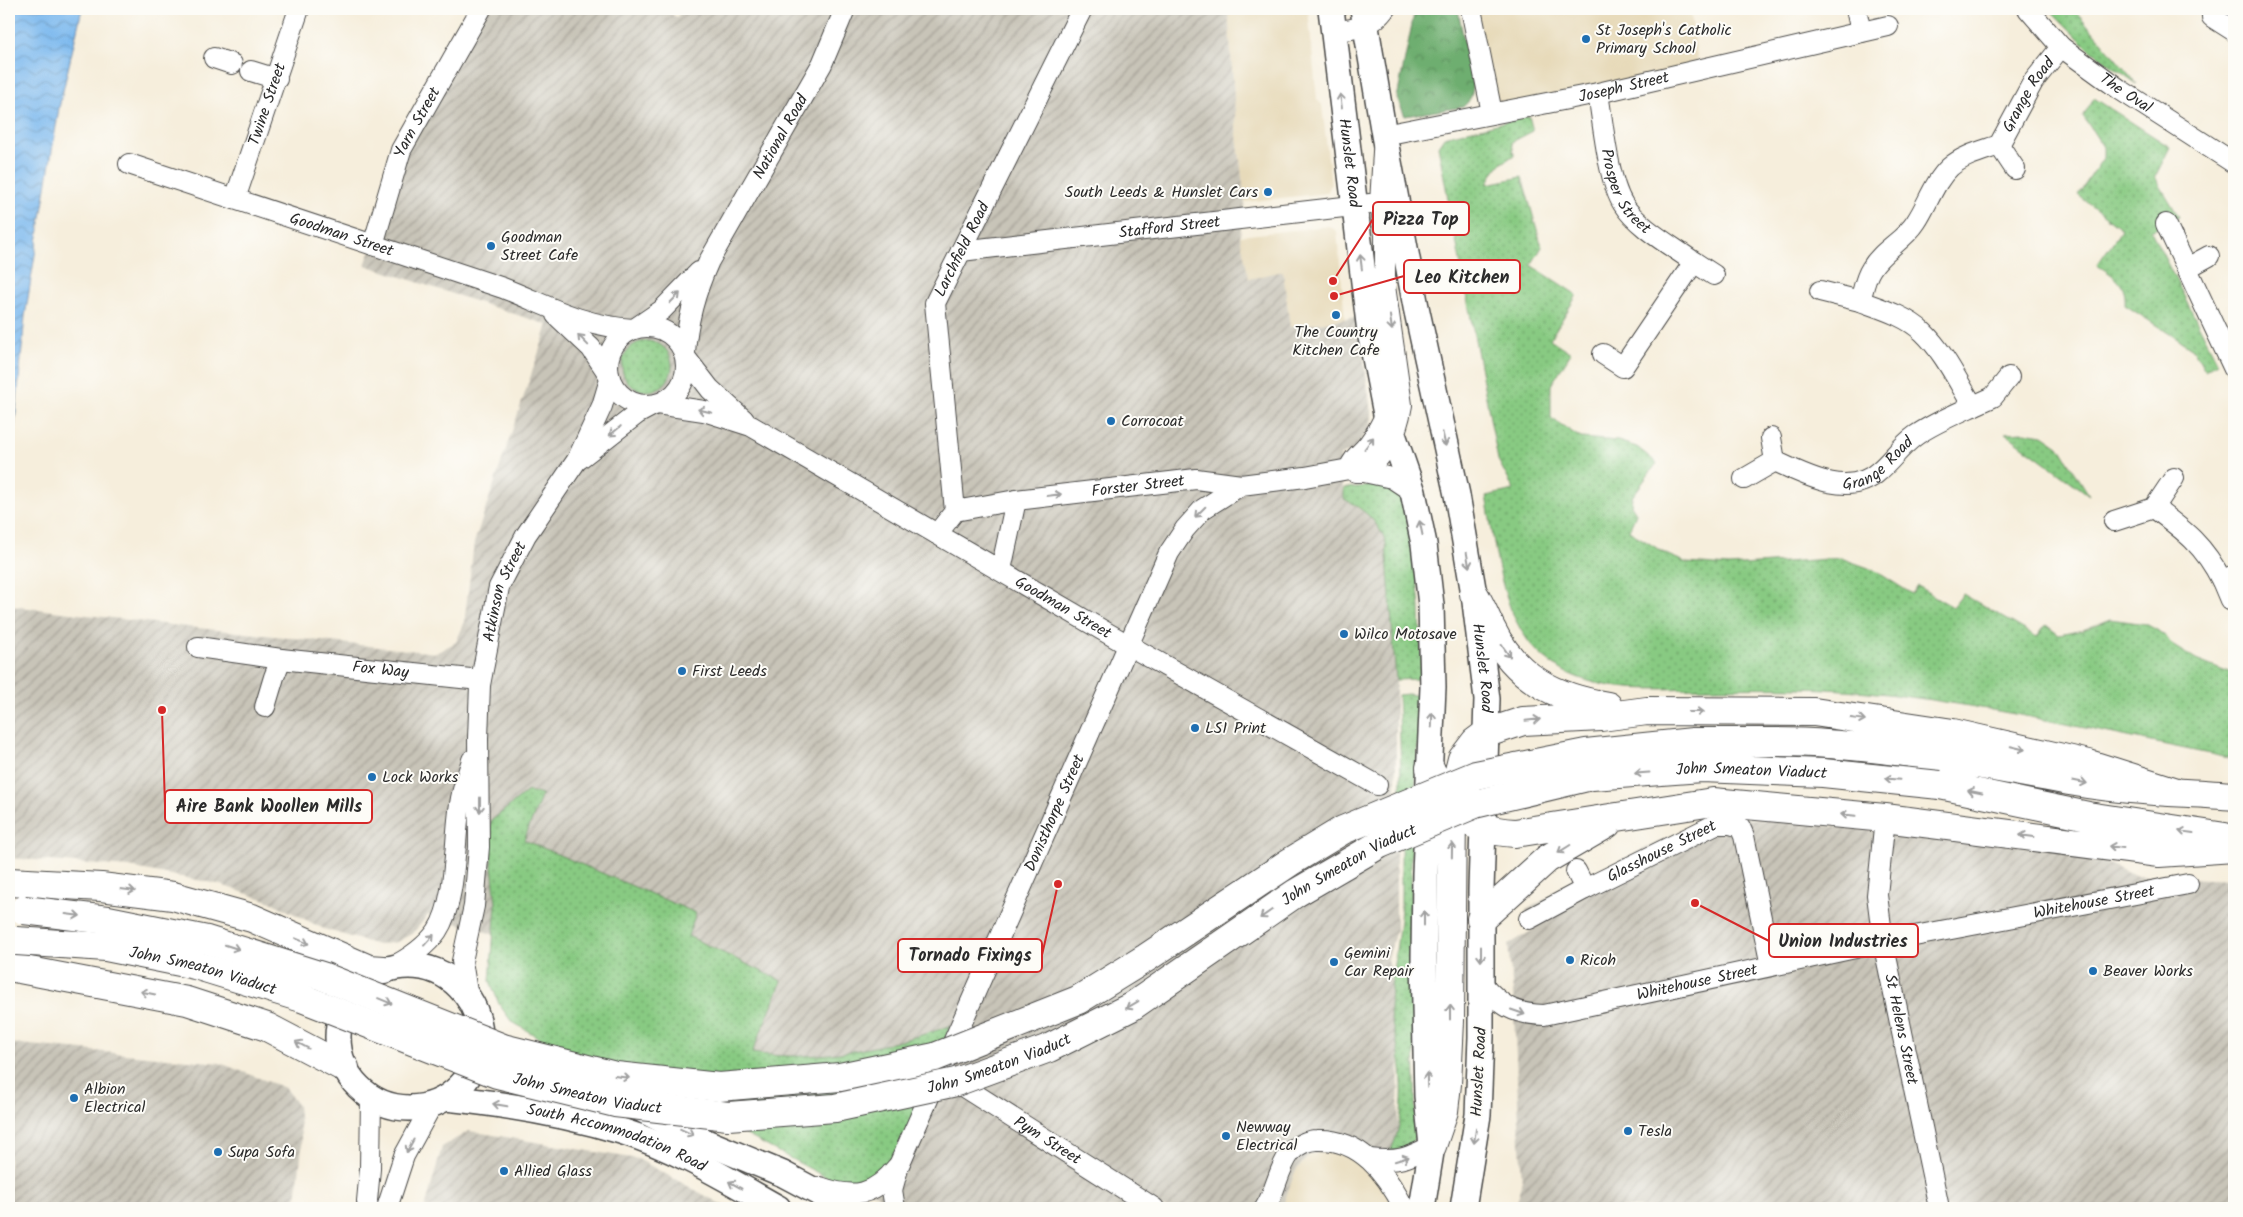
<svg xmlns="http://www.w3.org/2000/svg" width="2243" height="1217" viewBox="0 0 2243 1217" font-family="Kalam,sans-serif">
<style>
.built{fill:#e7daba}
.industrial{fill:url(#industrial-furrows)}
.grass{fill:url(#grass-dots);stroke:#5a7a56}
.forest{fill:url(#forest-crowns);stroke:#4c6c4e}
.water{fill:url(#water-waves);stroke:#52728c}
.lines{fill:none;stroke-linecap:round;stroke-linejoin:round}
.minor-casing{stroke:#494846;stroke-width:22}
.major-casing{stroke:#494846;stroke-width:28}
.highway-casing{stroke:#494846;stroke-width:30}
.minor{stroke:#fff;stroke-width:20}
.major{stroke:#fff;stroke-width:25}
.highway{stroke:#fff;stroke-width:28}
.highway-bridge-casing{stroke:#494846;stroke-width:30;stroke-linecap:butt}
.highway-bridge{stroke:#fff;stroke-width:28}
.oneway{stroke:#a0a0a0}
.poi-dot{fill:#1f6fb2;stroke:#fdfcf7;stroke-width:2}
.labels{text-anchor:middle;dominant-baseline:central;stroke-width:4;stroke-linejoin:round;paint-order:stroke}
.poi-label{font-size:16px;fill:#2b2b2b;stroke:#fdfcf7;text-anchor:start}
.street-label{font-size:16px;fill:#2b2b2b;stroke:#fdfcf7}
.leader{fill:none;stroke:#d62828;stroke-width:2}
.callout-dot{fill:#d62828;stroke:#fdfcf7;stroke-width:2}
.callout{fill:#fdfcf7;stroke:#d62828;stroke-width:2}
.callout-label{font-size:18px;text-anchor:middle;font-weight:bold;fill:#2b2b2b}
</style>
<defs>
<pattern id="industrial-furrows" width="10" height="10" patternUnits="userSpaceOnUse" patternTransform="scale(1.25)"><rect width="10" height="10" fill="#c8c4b8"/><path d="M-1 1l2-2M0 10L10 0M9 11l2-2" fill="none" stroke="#a39f96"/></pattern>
<pattern id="grass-dots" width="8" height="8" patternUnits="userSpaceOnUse" patternTransform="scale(1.25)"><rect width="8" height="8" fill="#88ca82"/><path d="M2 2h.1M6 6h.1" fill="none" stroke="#6fa46b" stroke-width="1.8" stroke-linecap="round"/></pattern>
<pattern id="forest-crowns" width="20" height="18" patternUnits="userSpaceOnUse" patternTransform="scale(1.25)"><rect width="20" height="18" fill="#6eae70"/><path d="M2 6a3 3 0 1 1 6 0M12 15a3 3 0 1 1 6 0" fill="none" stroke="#5b8e5c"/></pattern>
<pattern id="water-waves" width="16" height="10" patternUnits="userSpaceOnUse" patternTransform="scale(1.25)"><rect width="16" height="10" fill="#7ab8ee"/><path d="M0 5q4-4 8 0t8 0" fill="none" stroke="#6496c1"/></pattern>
</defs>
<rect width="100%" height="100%" fill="#fdfcf7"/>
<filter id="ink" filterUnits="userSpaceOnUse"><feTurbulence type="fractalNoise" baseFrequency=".02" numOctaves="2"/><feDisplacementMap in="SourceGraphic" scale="10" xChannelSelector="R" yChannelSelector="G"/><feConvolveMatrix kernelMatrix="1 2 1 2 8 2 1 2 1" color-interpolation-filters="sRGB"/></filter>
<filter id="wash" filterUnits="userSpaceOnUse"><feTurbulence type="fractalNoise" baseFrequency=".0096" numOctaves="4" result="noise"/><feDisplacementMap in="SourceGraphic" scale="20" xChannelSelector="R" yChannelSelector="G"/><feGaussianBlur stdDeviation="1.12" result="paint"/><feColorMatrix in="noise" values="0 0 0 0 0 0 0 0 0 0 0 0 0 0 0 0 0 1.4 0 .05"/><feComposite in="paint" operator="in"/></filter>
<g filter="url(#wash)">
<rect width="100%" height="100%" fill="#f6eedc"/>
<!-- built -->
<path class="built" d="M1228 9H1308L1317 100 1322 105 1331 185 1327 193 1245 202 1236 127Z
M1471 9H1690L1699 69 1492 113Z
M1329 226 1337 231 1345 319 1290 327 1283 272 1249 280 1240 236Z
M1333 1151 1360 1162 1379 1178 1393 1208H1282L1295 1172 1310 1154Z"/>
<!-- industrial -->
<path class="industrial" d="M481 9H662L677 17 682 9H1228L1236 127 1245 202 1240 236 1249 279 1283 271 1290 327 1358 317 1372 419 1368 430 1352 451 1340 455 1344 499 1372 517 1381 530 1386 543 1389 579 1396 680V929L1388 959 1399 1041 1398 1152 1360 1162 1333 1151 1310 1154 1295 1172 1282 1208H899L825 1167 701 1104 511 1021 499 1004 490 981 493 934 428 915 413 933 397 942 378 945 324 929 269 901 218 884 129 867 9 858V631L11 606 188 627 436 653 456 642 464 624 474 543 548 325 365 265 373 245 401 150Z
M1716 815 2080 851 2135 876 2234 880V1208H1515L1522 1185 1513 992 1508 945 1533 930 1526 910 1580 879Z
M9 1043 220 1063 285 1088 298 1106 302 1147 295 1208H9Z
M469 1131 638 1159 728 1208H425L442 1147Z"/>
<!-- grass -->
<path class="grass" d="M2049 9H2074L2137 84 2089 49Z
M2094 98 2170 147 2155 177 2179 217 2151 231 2218 363 2205 370 2193 349 2125 305C2127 283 2114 276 2097 265L2122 229 2078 195 2103 158V147L2083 116Z
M1529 116 1533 131 1512 142 1514 155 1497 167 1487 184 1522 177 1542 247 1531 265 1577 295 1550 339 1571 353 1551 385V418L1581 438 1618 441 1637 447 1657 463 1632 497 1631 505 1636 513 1629 531 1668 555 1687 563 1729 566 1841 558 1874 570 1912 594 1917 586 1953 607 1963 594 2037 637 2046 625 2059 635 2083 630 2110 619 2146 624 2164 634 2172 645 2196 660 2224 671H2234V759C2119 736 2004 708 1887 694 1828 687 1770 687 1711 688 1657 688 1599 696 1552 664 1500 628 1497 553 1486 496L1514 490 1498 460 1438 146 1444 137Z
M622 366a25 25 0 1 1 50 0a25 25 0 1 1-50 0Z
M2025 432 2043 435 2059 446 2089 495 2005 433Z
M1381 485 1396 491 1403 500 1416 566 1420 607 1422 679 1396 680 1386 543C1378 521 1365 510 1344 499V488Z
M1408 694 1421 696 1411 859 1416 1135 1408 1149 1390 1152C1406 1120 1404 1077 1397 1044 1395 1033 1390 1021 1390 1010 1390 974 1400 938 1401 904 1401 835 1402 764 1398 695Z
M528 791 542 795 524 840 696 913 688 936 782 981 752 1053C819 1063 886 1047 950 1026L889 1179 848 1189 624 1070 549 1044 511 1021 499 1004 490 981 496 904 489 835 491 821Z"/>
<!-- forest -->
<path class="forest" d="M1415 9H1458L1473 87C1472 96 1470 101 1463 107L1405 116 1397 98Z"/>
<!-- water -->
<path class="water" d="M9 9H82L59 108 25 316 9 486Z"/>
</g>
<g filter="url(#ink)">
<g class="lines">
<!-- minor casing -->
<g class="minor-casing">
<g id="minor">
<path d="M1471 9 1492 113"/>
<path d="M1856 9 1861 32"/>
<path id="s1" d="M2028 9 2061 47 2119 89 2234 163"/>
<path d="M2212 9V17L2234 31"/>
<path d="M1333 32C1356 28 1370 29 1385 9"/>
<path d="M214 58 232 64"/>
<path d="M251 71 277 79"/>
<path id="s2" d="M1598 93C1603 123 1608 180 1623 204 1637 227 1672 246 1694 262L1623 367 1603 354"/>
<path d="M1999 145 2015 169"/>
<path id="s3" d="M129 164 503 288C549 306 582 326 633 329"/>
<path id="s4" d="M235 199 299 9"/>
<path d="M2166 224 2234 369"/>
<path id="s5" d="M373 245 401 150 481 9"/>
<path id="s6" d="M961 251 1370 204"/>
<path d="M1694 262 1714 275"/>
<path d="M2187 268 2209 256"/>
<path d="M1820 291 1860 301"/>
<path d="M556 315 591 348 609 375"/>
<circle cx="647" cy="366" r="39"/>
<path d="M637 327 662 310 699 272"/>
<path id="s7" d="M685 353C687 320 695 292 709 261L822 64 845 9"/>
<path d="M686 358 710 389 744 420"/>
<path id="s8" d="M657 404 704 411 751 426 1128 645 1377 785"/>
<path d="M1973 406 1993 397 2009 377"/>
<path d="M579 459 637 414 654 405"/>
<path id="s9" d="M1775 461C1805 475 1850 499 1879 471 1892 460 1901 446 1915 436 1932 424 1953 415 1973 406 1958 382 1944 352 1923 332 1906 316 1882 309 1860 301 1863 291 1865 278 1871 269 1882 250 1904 241 1916 222 1928 204 1934 182 1950 167 1964 155 1982 151 1999 145L2033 82 2061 47"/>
<path d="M1349 469C1353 459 1357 456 1364 449 1374 439 1380 426 1386 414"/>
<path d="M1364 472 1392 478 1413 492"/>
<path d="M1744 479 1775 461 1771 438"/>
<path d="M2154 508C2185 531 2204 545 2222 581L2234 575"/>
<path id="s10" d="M955 511 935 303 1082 9"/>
<path d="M2114 521 2154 508 2174 478"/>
<path id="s11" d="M937 534 955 511 1016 500 1196 479 1241 485 1305 477 1349 469 1356 472H1364C1387 453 1397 435 1402 405L1385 286V235L1380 203 1384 135 1598 93 1888 26"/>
<path d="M1001 570 1016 500"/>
<path d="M2222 581 2230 600"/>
<path id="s12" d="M198 647 281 659 480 680"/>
<path d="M265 707 274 677 281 659"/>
<path id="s13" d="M1885 818 1877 895 1883 942 1939 1208"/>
<path d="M1576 871 1585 889"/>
<path id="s14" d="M1529 919 1585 889 1716 824H1730L1740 827 1744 836 1771 966"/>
<path d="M390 968C408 959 425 948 437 931 457 901 454 840 460 804 462 789 468 774 472 760"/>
<path id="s15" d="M1481 983C1502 1006 1512 1014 1544 1015L1883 942 2188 884"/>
<path id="s16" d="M468 998 462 961 474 906 479 847 478 738 480 685 499 587 526 535 577 460 602 406 610 379"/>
<path id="s17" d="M948 1077 1154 1208"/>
<path d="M1369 1159C1399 1162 1405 1159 1432 1146"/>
<path d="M820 1187C854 1199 874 1196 897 1167"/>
<path d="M368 1208 367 1201 370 1169 371 1097"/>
<path d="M387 1208 404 1156 433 1103"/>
<path id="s18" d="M895 1208 892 1190 899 1165 1169 553 1185 529 1203 509 1241 485"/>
<path d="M1265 1208C1276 1191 1278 1169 1290 1153 1296 1145 1308 1140 1317 1140 1360 1138 1386 1173 1404 1208"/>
</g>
</g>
<!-- major casing -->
<g class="major-casing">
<g id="major">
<path id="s19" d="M1331 9 1370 332 1386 414 1413 492 1424 544 1431 605 1433 687 1425 873 1424 959 1427 1096 1432 1146 1422 1208"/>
<path id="s20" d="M1363 9 1384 135 1416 307 1457 495 1474 594 1487 699 1481 890V1037L1478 1115 1463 1208"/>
<circle cx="409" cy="1037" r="71"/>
<path id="s21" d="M446 1098C504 1104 565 1114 621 1131 676 1148 728 1180 778 1208"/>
<path d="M637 1107 706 1142 783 1174 847 1208"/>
</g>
</g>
<!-- highway casing -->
<g class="highway-casing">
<path id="highway" d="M1474 594C1481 605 1485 616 1491 628 1515 678 1556 698 1608 706
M1773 742C1880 742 1982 766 2087 784 2136 792 2185 792 2234 796
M1430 768C1436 780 1444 802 1453 810 1469 826 1494 832 1515 833L1713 802 1885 818 2159 853 2234 848
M1940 785 2088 816 2225 837
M9 882 101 887 173 896 252 918 369 969 384 970
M1481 919 1547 859 1607 824
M9 967 187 1001 267 1027 345 1068
M1432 1146 1444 1111 1447 1084 1450 1021 1452 810 1455 787 1462 759 1475 742 1487 733 1523 721 1601 717 1647 711 1814 712 1953 733 2089 764 2177 792"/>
</g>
<!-- minor -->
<use href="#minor" class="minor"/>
<!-- major -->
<use href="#major" class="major"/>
<!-- highway -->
<use href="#highway" class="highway"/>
<!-- highway-bridge casing -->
<g class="highway-bridge-casing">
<g id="highway-bridge">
<path d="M24 910 108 920 207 940 322 976 503 1048 616 1076 719 1087 840 1077 935 1057 1078 1000 1146 958 1290 862 1343 830 1476 775 1586 753 1693 742H1773"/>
<path id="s22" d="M16 941 106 947 195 965 302 998 497 1074 615 1103 728 1116 835 1108 956 1082 1049 1048 1131 1007 1296 893 1380 844 1475 804 1592 776 1702 768 1823 773 1940 785"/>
</g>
</g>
<!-- highway-bridge -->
<use href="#highway-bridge" class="highway-bridge"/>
</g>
<!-- one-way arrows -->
<defs><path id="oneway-shaft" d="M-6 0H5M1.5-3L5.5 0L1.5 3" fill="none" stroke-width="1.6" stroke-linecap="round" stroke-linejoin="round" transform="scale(1.25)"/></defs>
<g class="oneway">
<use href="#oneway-shaft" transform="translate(1341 101) rotate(-97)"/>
<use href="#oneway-shaft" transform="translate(1361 262) rotate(-97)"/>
<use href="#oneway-shaft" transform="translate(675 298) rotate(-45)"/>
<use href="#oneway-shaft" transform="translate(1391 323) rotate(82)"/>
<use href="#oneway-shaft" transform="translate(583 340) rotate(-134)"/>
<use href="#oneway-shaft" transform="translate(705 411) rotate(-166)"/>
<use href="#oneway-shaft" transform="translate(615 431) rotate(140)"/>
<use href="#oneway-shaft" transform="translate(1444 439) rotate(77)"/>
<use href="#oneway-shaft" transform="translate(1369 443) rotate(-53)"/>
<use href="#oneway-shaft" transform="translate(1054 495) rotate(-7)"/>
<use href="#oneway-shaft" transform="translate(1200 512) rotate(135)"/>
<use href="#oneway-shaft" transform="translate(1421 528) rotate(-102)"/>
<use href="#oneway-shaft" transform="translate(1468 560) rotate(80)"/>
<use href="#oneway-shaft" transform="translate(1506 651) rotate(54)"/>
<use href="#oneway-shaft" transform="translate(1696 712)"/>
<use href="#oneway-shaft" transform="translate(1858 719) rotate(8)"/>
<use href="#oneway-shaft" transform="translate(1432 720) rotate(-88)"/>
<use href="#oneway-shaft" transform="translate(1533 720) rotate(-6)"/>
<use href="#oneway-shaft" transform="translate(2018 748) rotate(13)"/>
<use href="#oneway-shaft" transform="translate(1642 773) rotate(176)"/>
<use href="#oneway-shaft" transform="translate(1892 779) rotate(-175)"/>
<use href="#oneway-shaft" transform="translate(2080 782) rotate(11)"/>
<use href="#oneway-shaft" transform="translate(1975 792) rotate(-168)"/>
<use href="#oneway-shaft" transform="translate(480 805) rotate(90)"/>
<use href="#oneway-shaft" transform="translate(1848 815) rotate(-174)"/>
<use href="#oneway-shaft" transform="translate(2186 832) rotate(-172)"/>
<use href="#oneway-shaft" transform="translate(2027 836) rotate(-173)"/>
<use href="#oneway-shaft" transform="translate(2116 847) rotate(-173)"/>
<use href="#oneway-shaft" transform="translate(1564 849) rotate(148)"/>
<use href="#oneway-shaft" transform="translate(1452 850) rotate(-89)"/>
<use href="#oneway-shaft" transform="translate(128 890) rotate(7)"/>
<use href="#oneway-shaft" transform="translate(1266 914) rotate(145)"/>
<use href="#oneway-shaft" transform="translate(73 915) rotate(7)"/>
<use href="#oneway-shaft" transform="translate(1424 918) rotate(-90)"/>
<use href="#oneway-shaft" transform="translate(429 940) rotate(-48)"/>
<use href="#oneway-shaft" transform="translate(302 941) rotate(23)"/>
<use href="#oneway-shaft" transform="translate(232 947) rotate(18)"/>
<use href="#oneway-shaft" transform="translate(1481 954) rotate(90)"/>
<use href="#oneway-shaft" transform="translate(148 993) rotate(-169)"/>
<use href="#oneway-shaft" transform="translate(385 1001) rotate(22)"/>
<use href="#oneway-shaft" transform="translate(1132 1005) rotate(149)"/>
<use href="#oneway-shaft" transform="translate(1450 1012) rotate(-90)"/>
<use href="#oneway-shaft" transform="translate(1518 1012) rotate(19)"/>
<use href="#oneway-shaft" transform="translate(302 1045) rotate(-152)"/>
<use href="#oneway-shaft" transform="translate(622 1077) rotate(7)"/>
<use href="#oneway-shaft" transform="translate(1427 1080) rotate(-92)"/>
<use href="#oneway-shaft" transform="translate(500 1105) rotate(-170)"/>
<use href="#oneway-shaft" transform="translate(687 1132) rotate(25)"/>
<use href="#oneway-shaft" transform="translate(1475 1136) rotate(98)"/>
<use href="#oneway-shaft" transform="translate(410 1146) rotate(119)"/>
<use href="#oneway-shaft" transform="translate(1402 1159) rotate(-17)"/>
<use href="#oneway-shaft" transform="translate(735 1185) rotate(-151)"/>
</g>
</g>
<!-- markers -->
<g class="poi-dot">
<circle cx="1586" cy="39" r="5"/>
<circle cx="1268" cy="192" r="5"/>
<circle cx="491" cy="246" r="5"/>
<circle cx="1336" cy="315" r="5"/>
<circle cx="1111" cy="421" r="5"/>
<circle cx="1344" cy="634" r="5"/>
<circle cx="682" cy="671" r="5"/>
<circle cx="1195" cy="728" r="5"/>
<circle cx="372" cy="777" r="5"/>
<circle cx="1570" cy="960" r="5"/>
<circle cx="1334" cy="962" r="5"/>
<circle cx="2093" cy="971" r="5"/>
<circle cx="74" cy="1098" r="5"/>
<circle cx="1628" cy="1131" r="5"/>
<circle cx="1226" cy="1136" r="5"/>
<circle cx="218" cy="1152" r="5"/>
<circle cx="504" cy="1171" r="5"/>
</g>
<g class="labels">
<!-- poi labels -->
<g class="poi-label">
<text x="1596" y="30">St Joseph's Catholic<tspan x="1596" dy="18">Primary School</tspan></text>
<text x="1258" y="192" text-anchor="end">South Leeds &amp; Hunslet Cars</text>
<text x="501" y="237">Goodman<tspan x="501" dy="18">Street Cafe</tspan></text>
<text x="1336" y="332" text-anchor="middle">The Country<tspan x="1336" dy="18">Kitchen Cafe</tspan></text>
<text x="1121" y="421">Corrocoat</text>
<text x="1354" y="634">Wilco Motosave</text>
<text x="692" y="671">First Leeds</text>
<text x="1205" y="728">LS1 Print</text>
<text x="382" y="777">Lock Works</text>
<text x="1344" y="953">Gemini<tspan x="1344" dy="18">Car Repair</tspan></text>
<text x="1580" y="960">Ricoh</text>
<text x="2103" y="971">Beaver Works</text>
<text x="84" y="1089">Albion<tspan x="84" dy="18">Electrical</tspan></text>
<text x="1236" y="1127">Newway<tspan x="1236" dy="18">Electrical</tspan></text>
<text x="1638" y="1131">Tesla</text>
<text x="228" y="1152">Supa Sofa</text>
<text x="514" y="1171">Allied Glass</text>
</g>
<!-- street labels -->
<g class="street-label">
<text stroke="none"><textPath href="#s11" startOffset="1038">Joseph Street</textPath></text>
<text stroke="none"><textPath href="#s1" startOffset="130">The Oval</textPath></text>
<text stroke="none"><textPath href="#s9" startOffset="664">Grange Road</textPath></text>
<text stroke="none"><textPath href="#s4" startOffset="100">Twine Street</textPath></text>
<text stroke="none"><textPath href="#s5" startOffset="131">Yarn Street</textPath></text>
<text stroke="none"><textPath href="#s7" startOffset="239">National Road</textPath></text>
<text stroke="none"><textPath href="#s19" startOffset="155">Hunslet Road</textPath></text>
<text stroke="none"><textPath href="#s2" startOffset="104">Prosper Street</textPath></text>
<text stroke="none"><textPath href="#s6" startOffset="210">Stafford Street</textPath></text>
<text stroke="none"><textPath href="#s3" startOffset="224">Goodman Street</textPath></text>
<text stroke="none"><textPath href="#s10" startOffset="269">Larchfield Road</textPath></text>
<text stroke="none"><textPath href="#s9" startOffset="114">Grange Road</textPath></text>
<text stroke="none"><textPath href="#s11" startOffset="214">Forster Street</textPath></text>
<text stroke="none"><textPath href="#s16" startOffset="412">Atkinson Street</textPath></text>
<text stroke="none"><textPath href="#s8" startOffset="458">Goodman Street</textPath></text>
<text stroke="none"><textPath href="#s20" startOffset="670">Hunslet Road</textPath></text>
<text stroke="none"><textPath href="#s12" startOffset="184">Fox Way</textPath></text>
<text stroke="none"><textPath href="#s22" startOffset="1840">John Smeaton Viaduct</textPath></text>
<text stroke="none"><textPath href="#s18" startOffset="429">Donisthorpe Street</textPath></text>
<text stroke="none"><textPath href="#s14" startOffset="149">Glasshouse Street</textPath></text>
<text stroke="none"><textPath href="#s22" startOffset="1420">John Smeaton Viaduct</textPath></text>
<text stroke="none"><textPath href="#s15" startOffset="635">Whitehouse Street</textPath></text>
<text stroke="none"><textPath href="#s22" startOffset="190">John Smeaton Viaduct</textPath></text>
<text stroke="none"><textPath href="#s15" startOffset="230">Whitehouse Street</textPath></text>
<text stroke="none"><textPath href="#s13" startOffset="214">St Helens Street</textPath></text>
<text stroke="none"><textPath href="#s22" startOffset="1015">John Smeaton Viaduct</textPath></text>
<text transform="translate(1479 1072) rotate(-87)">Hunslet Road</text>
<text stroke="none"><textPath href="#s22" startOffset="595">John Smeaton Viaduct</textPath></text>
<text stroke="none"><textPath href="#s21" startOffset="176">South Accommodation Road</textPath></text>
<text stroke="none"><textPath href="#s17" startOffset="118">Pym Street</textPath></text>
</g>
</g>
<!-- callouts -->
<path class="leader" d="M1333 281L1373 219M1334 296L1404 276M162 710L165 806M1695 903L1769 941M1058 884L1042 955"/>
<g class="callout-dot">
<circle cx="1333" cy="281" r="5"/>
<circle cx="1334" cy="296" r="5"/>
<circle cx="162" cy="710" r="5"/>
<circle cx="1695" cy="903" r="5"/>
<circle cx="1058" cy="884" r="5"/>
</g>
<g class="callout">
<rect x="1373" y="202" width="96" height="33" rx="5"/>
<rect x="1404" y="260" width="116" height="33" rx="5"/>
<rect x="165" y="790" width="207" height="33" rx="5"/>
<rect x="1769" y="924" width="149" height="33" rx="5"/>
<rect x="898" y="939" width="144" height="33" rx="5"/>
</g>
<g class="callout-label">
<text x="1421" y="225">Pizza Top</text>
<text x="1462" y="283">Leo Kitchen</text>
<text x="269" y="812">Aire Bank Woollen Mills</text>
<text x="1843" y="947">Union Industries</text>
<text x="970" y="961">Tornado Fixings</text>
</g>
<!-- margin -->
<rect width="2243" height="1217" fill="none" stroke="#fdfcf7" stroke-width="30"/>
</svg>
